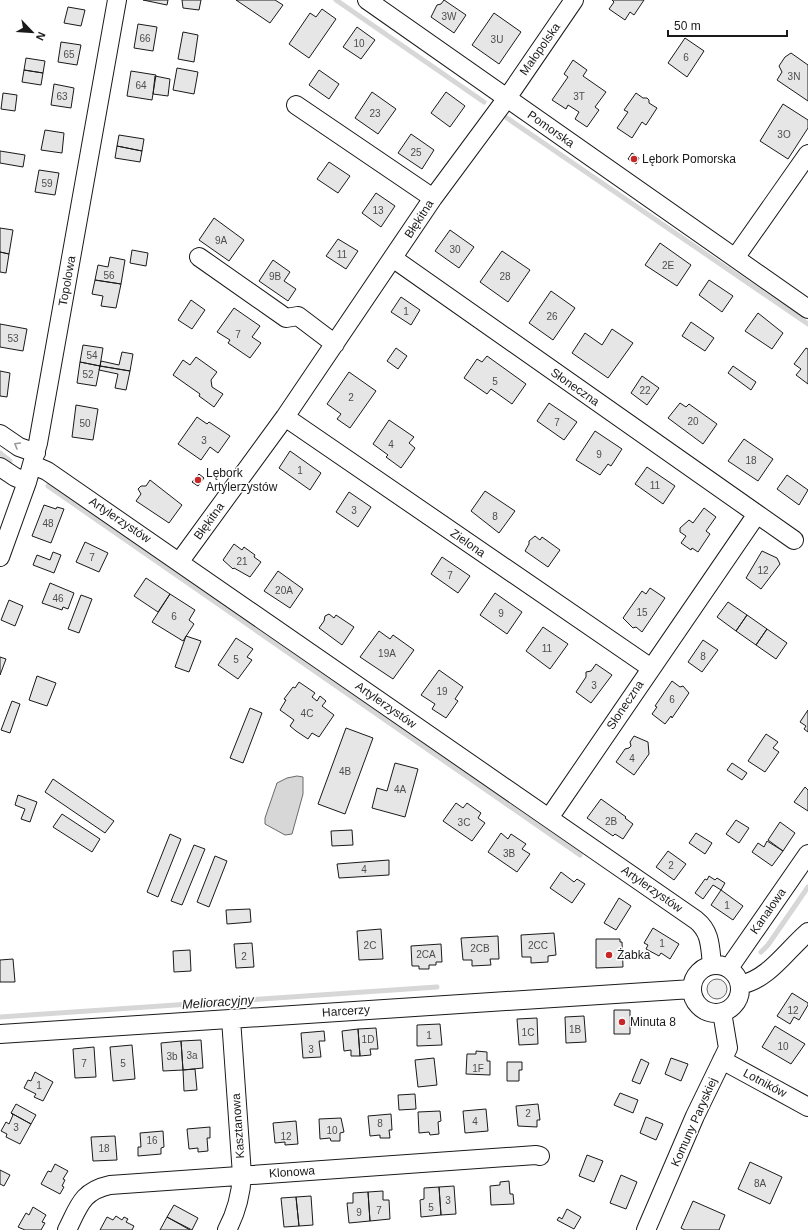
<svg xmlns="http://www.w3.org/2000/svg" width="808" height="1230" viewBox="0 0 808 1230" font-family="Helvetica,sans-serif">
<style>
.built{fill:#ededed;stroke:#6a6a6a}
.water{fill:#d7d7d7;stroke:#6a6a6a}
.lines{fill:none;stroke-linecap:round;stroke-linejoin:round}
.stream{stroke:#d7d7d7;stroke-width:5}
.building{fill:#e6e6e6;stroke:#1a1a1a}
.minor-casing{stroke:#1a1a1a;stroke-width:20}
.minor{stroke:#fff;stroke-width:18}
.oneway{stroke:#989898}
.poi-dot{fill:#c62828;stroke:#fff;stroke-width:1.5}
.labels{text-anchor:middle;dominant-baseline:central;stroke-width:3;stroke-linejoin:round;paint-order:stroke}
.number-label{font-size:10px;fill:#4d4d4d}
.street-label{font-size:12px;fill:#1a1a1a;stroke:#fff}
.poi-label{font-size:12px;fill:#1a1a1a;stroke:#fff;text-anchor:start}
.water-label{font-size:13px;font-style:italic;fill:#1a1a1a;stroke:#fff}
</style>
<rect width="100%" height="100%" fill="#fff"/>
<!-- built -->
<path class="built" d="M707 989a10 10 0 1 1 20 0a10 10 0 1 1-20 0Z"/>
<!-- water -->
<path class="water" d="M297 776 303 777V794L292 834 285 835 265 824V818L277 783 287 778Z"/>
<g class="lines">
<!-- stream -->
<path class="stream" d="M336 0 484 102
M507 118 808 324
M0 453 10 461
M48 486 580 855
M761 952 768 945 808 887
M0 1017 437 987"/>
</g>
<!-- building -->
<path class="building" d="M143 0H168L167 5Z
M182 0H201L199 10 183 8Z
M236 0H275L283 5 270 23Z
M444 0 466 15 454 33 431 17 437 5 441 4Z
M612 0H644L634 15 630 12 625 20 609 9 614 2Z
M68 7 85 10 81 26 64 23Z
M322 9 336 19 309 58 289 44 310 13 316 17Z
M494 13 521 32 499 64 472 45Z
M138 24 157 27 153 51 134 48Z
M357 27 375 40 361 59 343 47Z
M183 32 198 35 194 62 178 59Z
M685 38 704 51 687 77 668 63Z
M61 42 81 45 77 65 58 62Z
M791 53 808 65V101L777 80 782 72 779 66 785 57Z
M26 58 45 61 43 73 24 70Z
M573 60 587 70 583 76 606 92 595 107 599 110 587 127 575 119 579 112 568 105 566 109 552 100 568 77 564 74Z
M177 68 198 72 194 94 173 90Z
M24 70 43 73 41 85 22 82Z
M319 70 339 84 329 99 309 85Z
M131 71 156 75 152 100 127 96Z
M155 76 170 79 168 96 153 94Z
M54 84 74 88 71 108 51 105Z
M372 92 396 109 378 134 355 118Z
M446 92 465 106 450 127 431 113Z
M3 93 17 95 15 111 1 109Z
M636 93 643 98H647L649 100V103L657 108 646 125 642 122 632 138 617 128 628 112 624 110Z
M783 104 808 120V128L788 159 760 141Z
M45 130 64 133 62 153 41 150Z
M411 134 434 150 422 169 398 153Z
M119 135 144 139 142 151 117 146Z
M117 146 142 151 140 162 115 158Z
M0 151 25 155 23 167 0 163Z
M632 153 639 158 636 164 628 159Z
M329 162 350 176 338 193 317 179Z
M39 170 59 173 55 195 35 192Z
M376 193 395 206 381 227 362 213Z
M214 218 244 240 229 261 199 240Z
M0 228 13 230 9 254 0 252Z
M450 230 474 247 459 268 435 251Z
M338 239 358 251 346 269 326 256Z
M660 243 691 265 677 286 645 265Z
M132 250 148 253 146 266 130 263Z
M502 251 530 270 508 302 480 282Z
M0 252 9 254 6 273 0 272Z
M110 257 125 260 121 284 95 280 98 265 108 267Z
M273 260 290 272 284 281 296 289 288 301 259 281Z
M95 280 121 284 116 308 101 306 103 296 92 294Z
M709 280 733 296 722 312 699 295Z
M551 291 575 308 553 340 529 323Z
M401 297 420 310 411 325 391 312Z
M191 300 205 310 192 329 178 320Z
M234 308 260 326 252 337 261 343 250 358 228 343 230 340 217 332Z
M758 313 783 333 772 349 745 331Z
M691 322 714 338 705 351 682 336Z
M0 324 27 329 23 351 0 347Z
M612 329 633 343 608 378 572 353 585 333 602 345Z
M83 345 103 348 100 366 80 362Z
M396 348 407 356 398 369 387 361Z
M806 348 808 349V384L796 375 801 369 794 364Z
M122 352 133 354 130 371 100 366 101 361 119 365Z
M487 356 526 384 512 404 491 389 487 394 464 378 477 359 482 362Z
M196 357 217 372 211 380 212 387 223 394 214 407 199 396 200 394 173 375 183 360 190 365Z
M80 362 100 366 96 386 77 383Z
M100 366 130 371 126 390 115 388 118 374 99 370Z
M733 366 756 382 751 390 728 373Z
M0 371 10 373 7 397 0 396Z
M349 372 376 391 350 428 337 419 341 414 327 404Z
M642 376 659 388 647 405 631 393Z
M549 403 577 422 564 440 537 421Z
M680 403 686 407 689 404 717 424 703 444 668 418Z
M76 405 98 409 93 440 72 437Z
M197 417 207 424 209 422 230 436 218 453 210 447 201 460 178 444Z
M389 420 414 437 409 443 415 448 401 468 386 457 388 455 373 444Z
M595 431 622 449 611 466 608 464 600 475 576 460Z
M744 439 773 459 758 481 728 461Z
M290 451 321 473 310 490 279 468Z
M647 467 675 486 663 504 635 484Z
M199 474 204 478 198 486 192 482Z
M787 475 808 490 799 505 777 489Z
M150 480 182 505 169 523 136 501 141 494 138 489 141 486H146Z
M485 491 515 511 499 533 471 511Z
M349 492 371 507 358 527 336 512Z
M44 505 56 509 57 507 64 509 51 543 32 536Z
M704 508 716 517 706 531 710 534 698 552 692 548 691 550 681 543 686 536 680 532V528L689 520 693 523Z
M535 536 540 540 542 537 560 550 548 567 525 551 529 544V541Z
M85 542 108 553 99 572 76 562Z
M234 544 242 550 244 547 255 555 254 557 261 562 250 577 234 568 233 569 223 560Z
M762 551 777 558 780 564 761 589 746 578Z
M53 552 61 555 54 573 33 565 37 555 50 560Z
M442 557 470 576 458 593 431 574Z
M278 571 303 589 290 608 264 591Z
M146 578 170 594 158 612 134 596Z
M50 583 74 593 68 609 63 607 62 610 42 603Z
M650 588 665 598 642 632 636 627 633 628 623 618 642 591 646 594Z
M495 593 522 612 507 634 480 615Z
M170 594 195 610 189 620 194 624 183 641 152 622Z
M81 595 92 599 79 633 68 629Z
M9 600 23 606 15 626 1 620Z
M728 602 747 615 736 631 717 617Z
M329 614 334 618 336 615 354 627 342 645 319 628 324 621 325 616Z
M747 615 767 629 756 645 736 631Z
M543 627 568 644 550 669 526 651Z
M767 629 787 643 776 659 756 645Z
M379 631 390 639 393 635 414 650 393 679 360 657Z
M186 636 201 641 189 672 175 667Z
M236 638 253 649 247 657 252 660 238 679 218 665Z
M703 640 718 650 702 672 688 662Z
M0 657 6 659 0 675Z
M596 664 612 675 591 703 576 692 586 677V672L591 671Z
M439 670 463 687 455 699 458 701 446 718 432 709 435 704 421 695Z
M37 676 56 683 47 706 29 700Z
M672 681 680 687 683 686 689 693 672 718 671 716 665 724 652 714 657 707 655 706Z
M299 682 315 693 312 697 317 701 320 696 326 701 322 706 334 715 319 737 312 733 308 739 296 731 290 726 294 720 280 710 286 700 284 699 293 687 295 688Z
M12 701 20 704 10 733 1 730Z
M250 708 262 713 243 763 230 758Z
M808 710V732L804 729 806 726 800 722Z
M346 728 373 738 345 814 318 804Z
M766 734 778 742 773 748 779 752 765 772 748 761Z
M634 736 648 742 649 754 634 775 616 762 625 749 629 748 631 746 630 742Z
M395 763 418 769 405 817 372 808 377 788 387 791Z
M732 763 747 773 742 780 727 770Z
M53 779 114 821 105 833 45 792Z
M805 787 808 790V811L794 802Z
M18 795 37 802 30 822 21 819 25 809 15 805Z
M601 799 626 817 625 818 633 824 623 839 615 834 613 836 587 818Z
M456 803 463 808 467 803 481 813 478 818 485 823 472 841 443 821Z
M62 814 100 839 92 852 53 827Z
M736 820 749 828 739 843 726 834Z
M780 822 795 833 783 851 768 840Z
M352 830 353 845 332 846 331 831Z
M501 833 508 839 511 834 526 844 522 849 530 854 517 872 488 852Z
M696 833 712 843 705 854 689 843Z
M170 834 181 839 158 897 147 892Z
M767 841 783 851 772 866 752 852 758 843 764 847Z
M194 845 205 849 182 905 171 901Z
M668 851 686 864 674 880 656 867Z
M215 856 227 861 209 907 197 902Z
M389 860V875L339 878 337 864Z
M561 872 574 882 577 879 585 884 572 903 550 888Z
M709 876 715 880 717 878 725 883 721 890 713 885 703 899 695 893 705 879 707 880Z
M721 890 743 906 733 920 711 905Z
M619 898 631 906 616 930 604 923Z
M250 909 251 922 227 924 226 910Z
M653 928 679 944 670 959 661 953 659 956 646 949 648 945 644 943Z
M381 929 383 959 359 960 357 931Z
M554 933 556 955 548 956V962L531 963V957H522L521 935Z
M498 936 499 959H490L491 965 472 966V960H463L461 938Z
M596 939H620V942H622L623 967 596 968Z
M252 943 254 967 236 968 234 944Z
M441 944 442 962H436V965H429V969H419V966H412L411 946Z
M190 950 191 971 174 972 173 951Z
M13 959 15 982H0V960Z
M792 993 808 1003V1005L799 1020 794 1017 790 1024 777 1016Z
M614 1010H630V1034H614Z
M584 1016 586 1042 566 1043 565 1017Z
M537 1018 538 1044 519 1045 517 1019Z
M440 1024 442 1045 417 1046V1025Z
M775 1026 805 1044 791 1064 762 1047Z
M376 1028 378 1049H370L371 1055 360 1056 358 1029Z
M358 1029 360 1056H351V1050L344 1051 342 1031Z
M324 1031 325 1041H319L321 1057 303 1058 301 1033Z
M201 1040 203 1068 183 1070 181 1041Z
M181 1041 183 1070 163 1071 161 1043Z
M132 1045 135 1079 113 1081 110 1047Z
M94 1047 96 1077 75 1078 73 1049Z
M476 1051 487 1052V1061H490V1075L466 1074 467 1054H476Z
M434 1058 437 1085 418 1087 415 1060Z
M671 1058 688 1064 681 1081 665 1074Z
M641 1059 649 1063 640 1084 632 1081Z
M507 1062H522V1070H519V1081H507Z
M195 1069 197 1090 184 1091 183 1070Z
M35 1072 53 1082 43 1101 34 1097 36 1094 24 1088 28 1080 31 1081Z
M620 1093 638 1100 633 1113 614 1105Z
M415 1094 416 1109 399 1110 398 1095Z
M16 1104 36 1115 31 1124 11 1113Z
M538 1104 540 1120H537V1127L518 1126 516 1106Z
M486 1109 488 1131 465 1133 463 1111Z
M440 1111 441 1121 438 1122 439 1134 430 1135 429 1132 419 1133 418 1112Z
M11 1113 31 1124 20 1144 6 1137 7 1134 1 1131 6 1122 9 1124 13 1115Z
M391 1114 392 1130H389L390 1138H380V1135L370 1136 368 1116Z
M646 1117 663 1124 656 1140 640 1133Z
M341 1118 344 1132 340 1133V1141H331L330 1138 320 1139 319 1119Z
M296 1121 298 1144 285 1145V1142L275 1143 273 1123Z
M210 1127V1138H207L208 1151 198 1152V1148L189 1149 187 1129Z
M163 1131 164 1147 161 1148V1154L138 1156V1147H141L140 1133Z
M115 1136 117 1160 93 1161 91 1137Z
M587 1155 603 1161 594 1182 579 1176Z
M750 1162 782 1177 770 1204 738 1189Z
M55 1164 68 1171 63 1179 65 1180 62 1186 64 1187 60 1194 41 1184 48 1171 51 1172Z
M0 1170 10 1175 4 1186 0 1184Z
M621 1175 637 1182 626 1209 610 1203Z
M509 1181 510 1194H513L514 1204 491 1205 490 1186 500 1185V1182Z
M454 1186 456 1214 441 1215 439 1187Z
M439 1187 441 1215 421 1217 420 1200 424 1199V1188Z
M383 1191V1200H389L390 1219 370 1221 368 1192Z
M368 1192 370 1221 349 1223 347 1203H353V1193Z
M311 1196 313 1225 299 1226 296 1197Z
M296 1197 299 1226 284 1227 281 1198Z
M693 1201 725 1215 719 1230H685L681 1228Z
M174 1205 198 1218 192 1230 167 1217Z
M33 1207 46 1215 42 1222 45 1223 41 1230H25L18 1227 26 1213 29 1215Z
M567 1209 581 1217 574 1229 557 1220 559 1217 562 1219Z
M116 1216 122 1220 124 1217 128 1219 126 1222 134 1226 132 1230H100L107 1217 113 1220Z
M167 1217 190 1230H160Z"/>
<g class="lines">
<!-- minor casing -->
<g class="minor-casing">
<path id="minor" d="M367 0 808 309
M296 105 433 198
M199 257 286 318 298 316 335 344
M735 258 808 154
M394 259 757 514 549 818
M285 417 651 668
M0 434 19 447 36 453
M33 465 47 471 696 920C711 932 710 947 712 965
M0 467 15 477 27 482
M757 514 794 540
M0 557 27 482 38 443 117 0
M180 561 285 417 433 198 507 98 574 0
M692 989a24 24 0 1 1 48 0a24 24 0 1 1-48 0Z
M729 968 808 854
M740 985C769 979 786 951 808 932
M0 1034 692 989
M722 1060 808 1107
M67 1230C79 1206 82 1191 110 1185L536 1155 540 1156
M227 1230C236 1213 241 1194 242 1175L231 1019
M646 1230 695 1116 728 1048 722 1012"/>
</g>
<!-- minor -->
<use href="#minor" class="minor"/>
</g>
<!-- one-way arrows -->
<defs><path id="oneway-chevron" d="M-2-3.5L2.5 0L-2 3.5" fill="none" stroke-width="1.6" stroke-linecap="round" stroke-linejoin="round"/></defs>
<use class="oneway" href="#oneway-chevron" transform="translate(17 445) rotate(-150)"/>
<!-- markers -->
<g class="poi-dot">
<circle cx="634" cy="159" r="4"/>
<circle cx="198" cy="480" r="4"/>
<circle cx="609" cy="955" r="4"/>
<circle cx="622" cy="1022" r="4"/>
</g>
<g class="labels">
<!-- number labels -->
<g class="number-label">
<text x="449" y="16">3W</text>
<text x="145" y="38">66</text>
<text x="497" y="39">3U</text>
<text x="359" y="43">10</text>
<text x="69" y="54">65</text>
<text x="686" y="57">6</text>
<text x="794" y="76">3N</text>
<text x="141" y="85">64</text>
<text x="62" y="96">63</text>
<text x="579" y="96">3T</text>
<text x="375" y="113">23</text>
<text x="784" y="134">3O</text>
<text x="416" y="152">25</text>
<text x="47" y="183">59</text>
<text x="378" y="210">13</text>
<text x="221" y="240">9A</text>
<text x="455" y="249">30</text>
<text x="342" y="254">11</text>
<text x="668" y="265">2E</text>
<text x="109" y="275">56</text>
<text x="275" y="276">9B</text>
<text x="505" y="276">28</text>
<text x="406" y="311">1</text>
<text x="552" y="316">26</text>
<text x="238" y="334">7</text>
<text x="13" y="338">53</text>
<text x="92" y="355">54</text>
<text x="88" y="374">52</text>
<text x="495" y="381">5</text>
<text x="645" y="390">22</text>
<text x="351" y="397">2</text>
<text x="693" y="421">20</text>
<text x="557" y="422">7</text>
<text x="85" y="423">50</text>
<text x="204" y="440">3</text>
<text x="391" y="444">4</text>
<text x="599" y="454">9</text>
<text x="751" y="460">18</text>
<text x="300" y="470">1</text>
<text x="655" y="485">11</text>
<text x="354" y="510">3</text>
<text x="495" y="516">8</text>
<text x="48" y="523">48</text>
<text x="92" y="557">7</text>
<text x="242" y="561">21</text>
<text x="763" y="570">12</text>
<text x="450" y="575">7</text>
<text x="284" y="590">20A</text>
<text x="58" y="598">46</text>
<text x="642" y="612">15</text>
<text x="501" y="613">9</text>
<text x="174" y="616">6</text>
<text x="547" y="648">11</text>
<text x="387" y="653">19A</text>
<text x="703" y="656">8</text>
<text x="236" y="659">5</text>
<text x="594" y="685">3</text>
<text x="442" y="691">19</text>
<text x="672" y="699">6</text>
<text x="307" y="713">4C</text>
<text x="632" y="758">4</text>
<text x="345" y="771">4B</text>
<text x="400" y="789">4A</text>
<text x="611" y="821">2B</text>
<text x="464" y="822">3C</text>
<text x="509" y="853">3B</text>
<text x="671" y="865">2</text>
<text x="364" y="869">4</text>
<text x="727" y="905">1</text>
<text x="662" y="943">1</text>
<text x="370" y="945">2C</text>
<text x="538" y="945">2CC</text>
<text x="480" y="948">2CB</text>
<text x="426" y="954">2CA</text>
<text x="244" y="956">2</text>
<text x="793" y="1010">12</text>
<text x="575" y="1029">1B</text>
<text x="528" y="1032">1C</text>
<text x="429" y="1035">1</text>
<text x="368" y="1039">1D</text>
<text x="783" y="1046">10</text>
<text x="311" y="1049">3</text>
<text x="192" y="1055">3a</text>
<text x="172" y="1056">3b</text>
<text x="84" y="1063">7</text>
<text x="123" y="1063">5</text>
<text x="478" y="1068">1F</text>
<text x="39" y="1085">1</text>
<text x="528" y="1113">2</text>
<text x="475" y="1121">4</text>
<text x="380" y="1123">8</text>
<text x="16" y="1127">3</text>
<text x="332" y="1130">10</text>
<text x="286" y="1136">12</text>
<text x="152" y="1140">16</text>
<text x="104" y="1148">18</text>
<text x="760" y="1183">8A</text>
<text x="448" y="1200">3</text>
<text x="431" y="1207">5</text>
<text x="379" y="1210">7</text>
<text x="359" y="1212">9</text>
</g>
<!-- street labels -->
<g class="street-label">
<text transform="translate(540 49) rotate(-55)">Małopolska</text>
<text transform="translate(551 129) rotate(35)">Pomorska</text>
<text transform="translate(419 219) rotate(-57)">Błękitna</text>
<text transform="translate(67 281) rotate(-80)">Topolowa</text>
<text transform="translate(575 387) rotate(35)">Słoneczna</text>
<text transform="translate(120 520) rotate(34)">Artylerzystów</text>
<text transform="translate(209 521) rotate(-54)">Błękitna</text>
<text transform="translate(468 543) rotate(35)">Zielona</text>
<text transform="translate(386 705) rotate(35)">Artylerzystów</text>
<text transform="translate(625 705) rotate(-56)">Słoneczna</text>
<text transform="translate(652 889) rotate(35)">Artylerzystów</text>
<text transform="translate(768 911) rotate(-55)">Kanałowa</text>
<text transform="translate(346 1011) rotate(-4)">Harcerzy</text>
<text transform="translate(765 1083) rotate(28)">Lotników</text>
<text transform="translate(694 1122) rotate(-66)">Komuny Paryskiej</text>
<text transform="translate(238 1126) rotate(-94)">Kasztanowa</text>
<text transform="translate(292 1172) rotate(-4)">Klonowa</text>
</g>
<!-- poi labels -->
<g class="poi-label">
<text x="642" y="159">Lębork Pomorska</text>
<text x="206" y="473">Lębork<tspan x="206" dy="14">Artylerzystów</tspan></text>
<text x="617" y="955">Żabka</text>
<text x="630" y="1022">Minuta 8</text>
</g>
<!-- water labels -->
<g class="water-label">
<text transform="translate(218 1002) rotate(-4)">Melioracyjny</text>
</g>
</g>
<!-- north arrow -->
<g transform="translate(32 32) rotate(115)" stroke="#ffffff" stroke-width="3" paint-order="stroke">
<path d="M0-3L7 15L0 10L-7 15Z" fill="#1a1a1a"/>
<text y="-6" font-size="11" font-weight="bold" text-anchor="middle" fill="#1a1a1a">N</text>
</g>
<!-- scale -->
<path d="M668 30v6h119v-6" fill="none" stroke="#1a1a1a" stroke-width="2"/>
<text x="674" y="30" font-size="12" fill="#1a1a1a" stroke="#ffffff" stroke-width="3" paint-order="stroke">50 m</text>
</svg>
